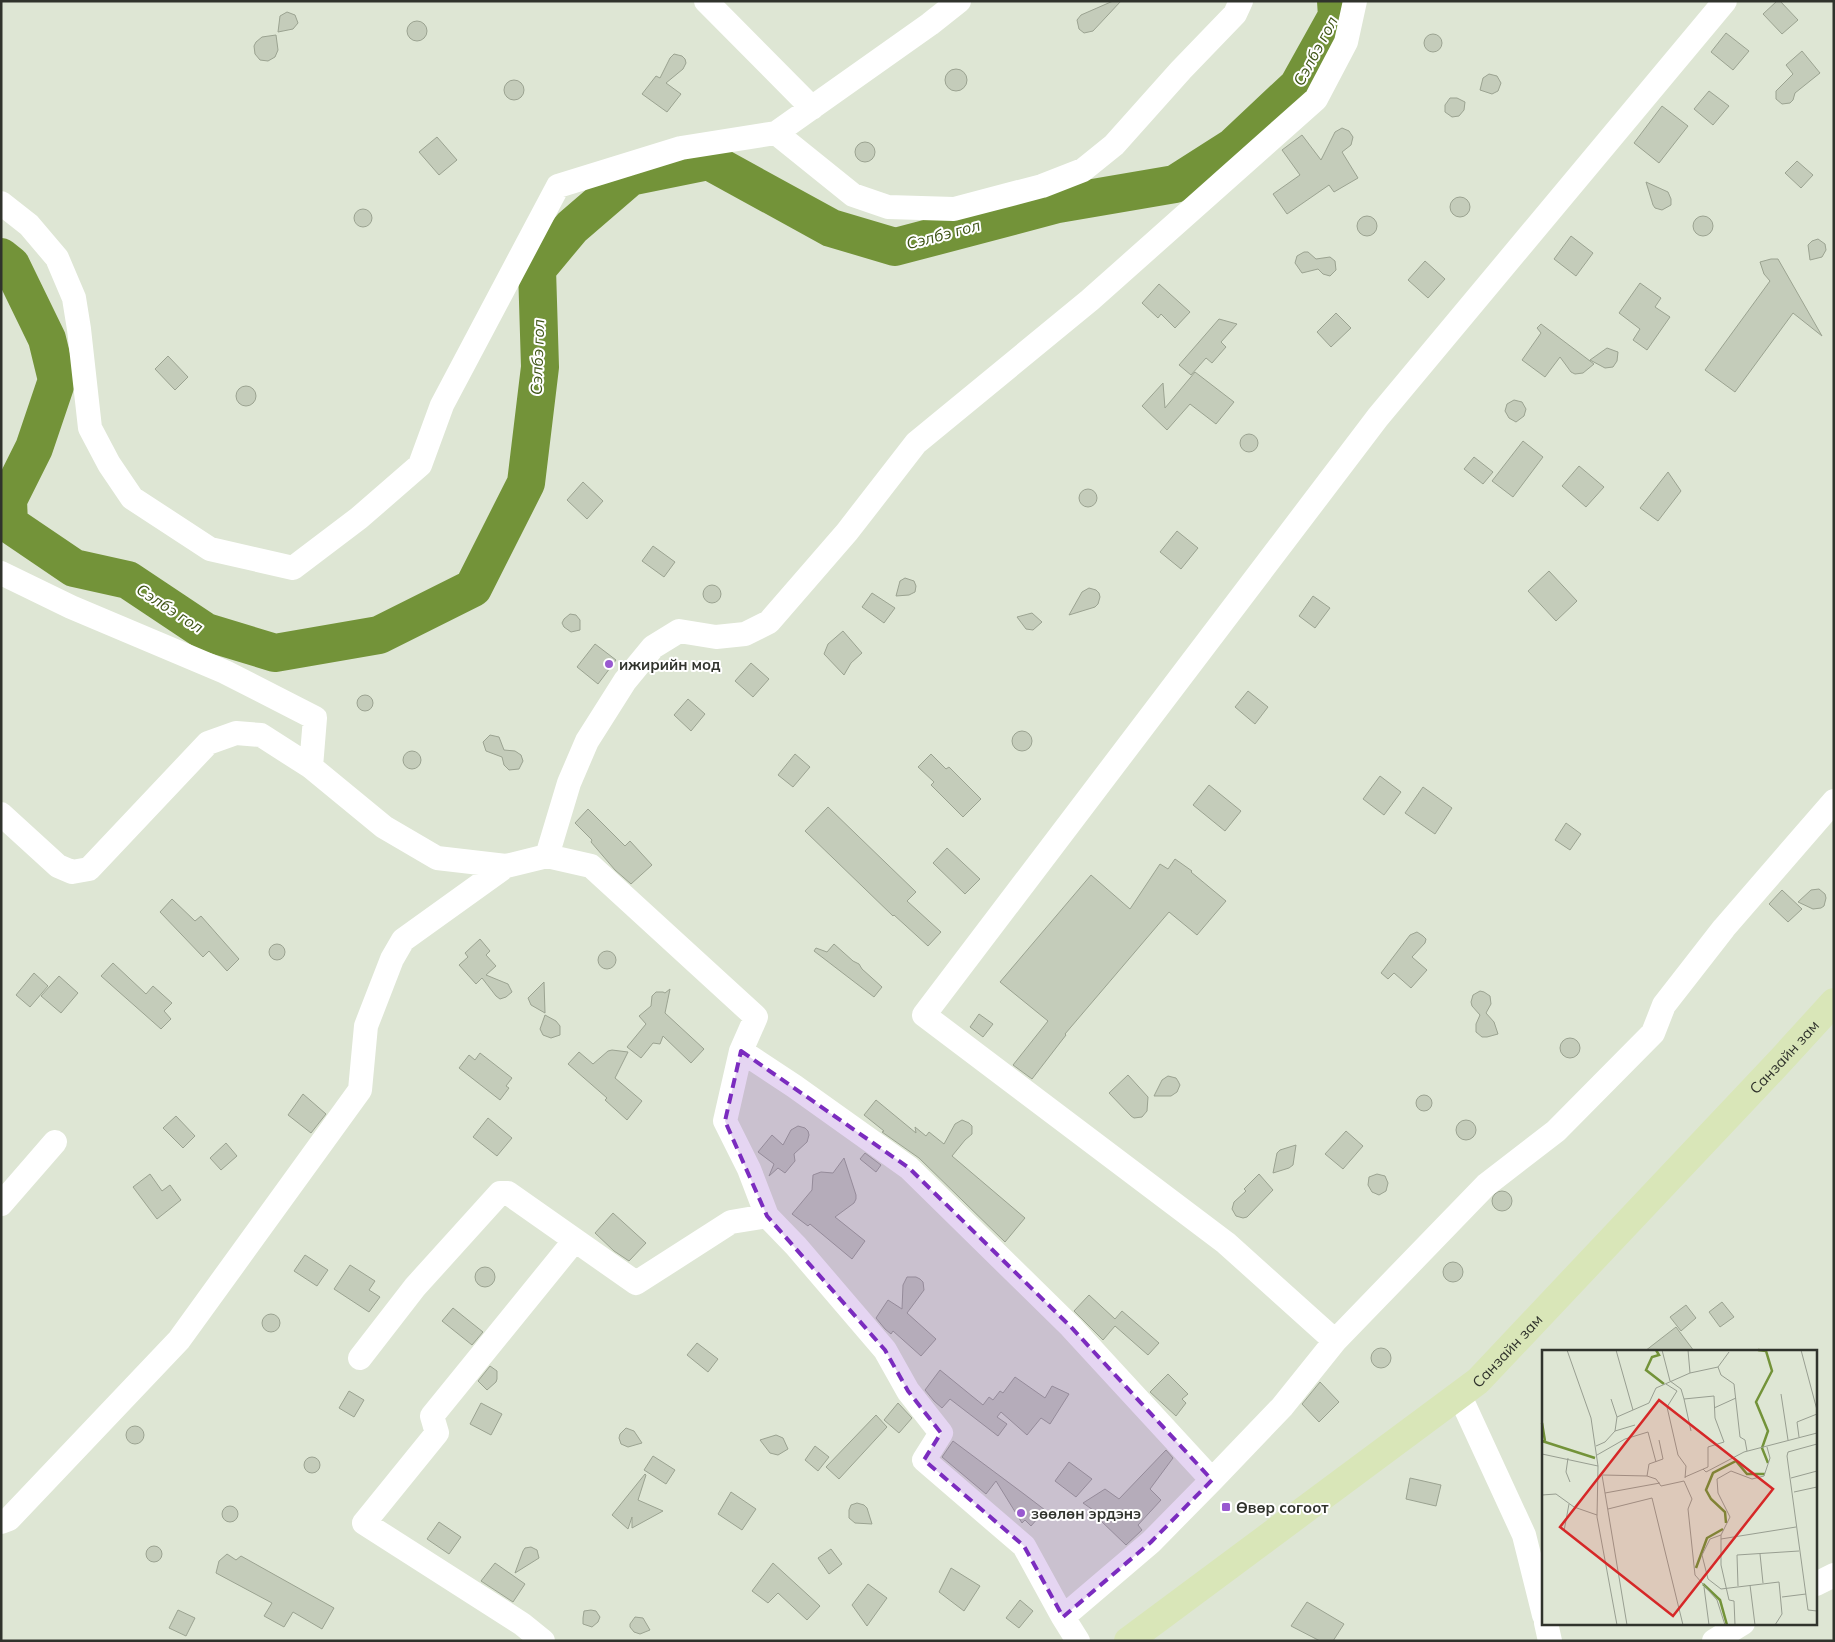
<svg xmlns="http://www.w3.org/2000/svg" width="1835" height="1642" viewBox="0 0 1835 1642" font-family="Mulish,sans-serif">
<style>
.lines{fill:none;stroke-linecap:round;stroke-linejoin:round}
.river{stroke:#739339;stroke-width:38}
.building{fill:#c4ccba;stroke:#9ba391}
.street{stroke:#fff;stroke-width:24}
.secondary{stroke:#d9e6b8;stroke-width:28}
.marked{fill:#7b2cbf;fill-opacity:0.2;stroke:#7b2cbf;stroke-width:4;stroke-dasharray:10 6;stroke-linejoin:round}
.poi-dot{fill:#9959d0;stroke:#fff;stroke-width:2}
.labels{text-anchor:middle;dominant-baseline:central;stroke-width:4;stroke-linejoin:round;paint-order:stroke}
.poi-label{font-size:15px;font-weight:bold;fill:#30332c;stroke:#fff;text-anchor:start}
.street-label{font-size:15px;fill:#30332c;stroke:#fff}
.water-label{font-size:16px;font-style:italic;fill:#415718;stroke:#fff}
.inset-river{fill:none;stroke:#739339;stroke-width:2.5}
.inset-road{fill:none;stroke:#989e91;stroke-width:1}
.view{fill:#d62828;fill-opacity:0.15;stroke:#d62828;stroke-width:2.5}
.inset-edge{fill:none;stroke:#30332c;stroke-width:2.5}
</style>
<rect width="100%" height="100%" fill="#dee6d4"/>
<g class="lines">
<!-- river -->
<path class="river" d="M1 257 11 265 47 339 57 380 34 448 8 500 9 524 74 568 128 580 206 632 275 653 379 635 473 588 526 483 540 367 537 269 572 227 630 177 709 161 831 228 895 247 1058 204 1175 184 1233 147 1298 86 1337 16 1336 1"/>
</g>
<!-- building -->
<path class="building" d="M1113 1H1121L1093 31 1084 33 1079 29 1077 20 1081 15Z
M1777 1H1780L1798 20 1782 34 1763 14Z
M287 12 295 15 298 23 293 29 278 32 280 16Z
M407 31a10 10 0 1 1 20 0a10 10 0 1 1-20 0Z
M1726 33 1749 51 1733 70 1711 52Z
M1424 43a9 9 0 1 1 18 0a9 9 0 1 1-18 0Z
M276 35 278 50 275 57 268 61 260 60 255 54 254 46 256 42 262 37Z
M1802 51 1820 73 1795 93 1793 100 1790 103 1782 104 1776 99V91L1793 74 1786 65Z
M674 54 682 56 685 59 686 63 683 69 666 83 681 94 667 112 642 94 656 76 660 78 670 58Z
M945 80a11 11 0 1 1 22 0a11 11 0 1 1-22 0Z
M1489 74 1497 76 1501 83 1498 91 1492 94 1480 90 1483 78Z
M504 90a10 10 0 1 1 20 0a10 10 0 1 1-20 0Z
M1709 91 1729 106 1713 125 1694 109Z
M1450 98H1457L1465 102 1464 110 1459 116 1452 117 1445 112V105Z
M1662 106 1688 126 1659 163 1634 143Z
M1342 128 1349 131 1353 137 1351 145 1342 152 1358 178 1334 192 1329 185 1287 214 1273 194 1300 175 1282 150 1302 135 1321 160 1335 132Z
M437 137 457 160 439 175 419 152Z
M855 152a10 10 0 1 1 20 0a10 10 0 1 1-20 0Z
M1797 161 1813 175 1801 188 1785 173Z
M1646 182 1668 192 1671 199V205L1662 210 1655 208 1653 205Z
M1450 207a10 10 0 1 1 20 0a10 10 0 1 1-20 0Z
M354 218a9 9 0 1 1 18 0a9 9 0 1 1-18 0Z
M1357 226a10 10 0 1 1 20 0a10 10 0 1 1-20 0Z
M1693 226a10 10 0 1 1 20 0a10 10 0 1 1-20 0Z
M1571 236 1593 253 1576 276 1554 259Z
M1818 239 1825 244 1826 250 1822 257 1810 260 1808 245 1812 241Z
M1304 252H1308L1316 259 1330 257 1335 261 1336 270 1330 276 1323 274 1318 269 1302 273 1295 263 1297 256Z
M1771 259H1778L1822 336 1793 313 1735 392 1705 370 1770 281 1764 274 1760 262Z
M1425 261 1445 279 1428 298 1408 280Z
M1640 283 1661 298 1655 307 1670 317 1647 350 1633 340 1640 329 1619 313Z
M1159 284 1190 312 1175 328 1161 314 1158 318 1142 303Z
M1336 313 1351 328 1331 347 1317 332Z
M1219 319 1237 324 1221 342 1226 347 1212 363 1206 358 1191 375 1179 365Z
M1541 324 1594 364 1583 373 1575 374 1571 372 1560 357 1545 377 1522 360 1541 333 1537 328Z
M1607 348 1618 352 1617 361 1613 367 1605 368 1590 360Z
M168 356 188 377 175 390 155 369Z
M1195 372 1234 402 1216 424 1190 404 1167 430 1142 406 1163 383 1165 408Z
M236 396a10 10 0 1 1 20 0a10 10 0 1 1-20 0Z
M1514 400 1522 402 1526 409 1524 416 1516 422 1509 418 1505 411 1507 404Z
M1240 443a9 9 0 1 1 18 0a9 9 0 1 1-18 0Z
M1523 441 1543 457 1513 497 1492 481Z
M1474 457 1493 472 1483 484 1464 469Z
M1579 466 1604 487 1586 507 1562 486Z
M1668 472 1681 491 1658 521 1640 508Z
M583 482 603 501 587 519 567 500Z
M1079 498a9 9 0 1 1 18 0a9 9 0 1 1-18 0Z
M1177 531 1198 548 1181 569 1160 552Z
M653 546 675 562 664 577 642 561Z
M1549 571 1577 601 1556 621 1528 591Z
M905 578 914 581 916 586 915 592 909 595 896 596 900 581Z
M703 594a9 9 0 1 1 18 0a9 9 0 1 1-18 0Z
M1089 588 1096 590 1099 593 1100 597 1098 604 1095 607 1069 615 1082 592Z
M872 593 895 608 884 623 862 607Z
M1313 596 1330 608 1315 628 1299 616Z
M1032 613 1042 622 1033 630 1026 629 1017 617Z
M570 614 576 615 580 620V630L571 632 564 627 562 623 564 619Z
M843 631 862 653 851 663 844 675 824 654 828 644Z
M595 644 616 660 598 684 577 667Z
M751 663 769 679 753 697 735 681Z
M1248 691 1268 707 1255 724 1235 707Z
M357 703a8 8 0 1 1 16 0a8 8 0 1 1-16 0Z
M688 699 705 714 691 731 674 715Z
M1012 741a10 10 0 1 1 20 0a10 10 0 1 1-20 0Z
M490 735 499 737 504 750 515 751 521 755 523 761 519 769 509 770 504 765 502 757 486 751 483 742Z
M403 760a9 9 0 1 1 18 0a9 9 0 1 1-18 0Z
M795 754 810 767 793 787 778 775Z
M931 754 946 769 949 767 981 799 963 817 931 785 934 782 918 767Z
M1380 776 1401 792 1384 815 1363 799Z
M1209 785 1241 811 1225 831 1193 805Z
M1423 787 1452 808 1435 834 1405 813Z
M828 807 916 892 907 901 941 932 928 946 894 915 893 916 805 831Z
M588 809 625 846 630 841 652 865 631 884 615 870 591 842 592 840 575 823Z
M1566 823 1581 834 1570 850 1555 840Z
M947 848 980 879 965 894 933 863Z
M1175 859 1192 871 1191 872 1226 901 1197 935 1169 912 1065 1034 1066 1035 1032 1079 1013 1065 1048 1021 1000 982 1091 875 1130 909 1160 864 1168 869Z
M1819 889 1825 894 1826 898 1824 906 1821 908 1813 909 1798 902 1811 890Z
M1782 890 1802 909 1788 922 1769 904Z
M172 899 195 921 201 916 239 959 227 971 209 951 203 957 160 912Z
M1417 932 1423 936 1426 939 1425 943 1412 957 1427 970 1411 988 1394 973 1388 979 1381 973 1410 935Z
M480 939 490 951 486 955 496 966 486 975 508 984 512 992 506 997 500 999 496 996 482 978 476 984 459 965 468 957 465 953Z
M269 952a8 8 0 1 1 16 0a8 8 0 1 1-16 0Z
M834 944 853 961 859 964 862 969 882 987 874 997 814 951 816 948 827 952Z
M598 960a9 9 0 1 1 18 0a9 9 0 1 1-18 0Z
M113 963 146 994 153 986 172 1003 164 1011 171 1019 161 1029 101 976Z
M34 973 48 986 30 1007 16 995Z
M59 976 78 993 61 1013 41 996Z
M544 982 545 1013 531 1005 528 998Z
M670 989 665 1013 704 1049 691 1063 663 1036 660 1044 653 1043 641 1058 627 1047 646 1024 639 1016 651 1006 652 996 656 992H663L665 993Z
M1480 991 1484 992 1490 996 1491 1004 1486 1013 1494 1022 1498 1034 1487 1037H1482L1476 1032V1024L1480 1015 1472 1006 1471 1002 1473 995Z
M979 1014 993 1024 983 1037 970 1027Z
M545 1015 556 1021 560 1026V1035L551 1038 543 1035 540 1029Z
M1560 1048a10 10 0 1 1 20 0a10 10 0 1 1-20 0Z
M612 1050 628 1052 615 1078 642 1101 627 1120 605 1100 607 1098 568 1064 579 1052 593 1064 608 1051Z
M480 1053 512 1078 506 1086 509 1088 500 1100 459 1068 469 1055 475 1060Z
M1128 1075 1148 1097 1147 1111 1142 1117 1134 1118 1131 1116 1109 1093Z
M1168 1076 1176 1078 1178 1081 1180 1085 1177 1092 1171 1096H1154L1162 1080Z
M303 1094 326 1114 311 1133 288 1115Z
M1416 1103a8 8 0 1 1 16 0a8 8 0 1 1-16 0Z
M876 1100 916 1133 915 1127 926 1136 929 1132 944 1144 955 1124 962 1120 969 1123 972 1126V1134L965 1140 952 1156 1025 1218 1005 1242 919 1158 882 1132 884 1131 864 1115Z
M176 1116 195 1136 183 1148 163 1128Z
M488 1118 512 1138 497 1156 473 1137Z
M1456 1130a10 10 0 1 1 20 0a10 10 0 1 1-20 0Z
M798 1126 805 1128 808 1131 809 1135 807 1142 794 1154 795 1161 785 1173 778 1168 769 1176 774 1164 758 1152 772 1135 783 1145 791 1130Z
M1346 1131 1363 1146 1343 1169 1325 1154Z
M226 1143 237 1156 221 1170 210 1158Z
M1296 1145 1293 1165 1289 1168 1273 1173 1277 1153 1280 1150Z
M865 1153 881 1165 876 1172 860 1159Z
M844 1158 856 1195V1199L854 1203 835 1217 865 1241 852 1259 810 1224 808 1226 792 1214 812 1190 813 1175 821 1172 833 1173Z
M150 1174 162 1191 170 1185 181 1200 157 1219 133 1187Z
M1259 1174 1273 1190 1247 1217 1243 1218 1236 1216 1232 1209 1234 1202 1246 1191 1244 1189Z
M1377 1174 1385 1176 1388 1183 1386 1191 1379 1195 1372 1192 1368 1185 1369 1177Z
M1492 1201a10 10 0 1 1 20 0a10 10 0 1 1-20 0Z
M613 1213 646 1243 629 1261 614 1251 595 1233Z
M305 1255 328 1270 317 1286 294 1271Z
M1443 1272a10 10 0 1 1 20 0a10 10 0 1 1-20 0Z
M350 1265 375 1281 369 1290 380 1297 369 1312 334 1289Z
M475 1277a10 10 0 1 1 20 0a10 10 0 1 1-20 0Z
M907 1277H916L920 1279 923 1282 924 1290 907 1313 936 1339 921 1356 893 1331 891 1334 885 1329 876 1318 888 1300 902 1309 903 1285Z
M1089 1295 1115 1319 1122 1311 1159 1343 1148 1355 1115 1326 1103 1340 1074 1311Z
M1722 1302 1734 1317 1720 1327 1709 1312Z
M1686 1305 1696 1318 1681 1331 1670 1317Z
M453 1308 483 1332 472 1345 442 1321Z
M262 1323a9 9 0 1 1 18 0a9 9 0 1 1-18 0Z
M1676 1327 1694 1351H1645Z
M697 1343 718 1359 708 1372 687 1355Z
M1371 1358a10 10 0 1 1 20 0a10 10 0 1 1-20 0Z
M490 1366 497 1371V1379L496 1382 487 1390 478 1381Z
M940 1370 983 1405 989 1397 993 1400 1000 1391 1003 1393 1015 1377 1045 1398 1052 1386 1069 1394 1050 1424 1041 1418 1027 1435 1001 1412 997 1417 1007 1424 998 1436 950 1399 942 1408 934 1401 925 1390Z
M1168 1374 1188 1394 1182 1399 1186 1403 1176 1416 1150 1392Z
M1320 1382 1339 1402 1319 1422 1302 1404Z
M349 1391 364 1400 354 1417 339 1408Z
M481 1403 502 1414 491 1435 470 1424Z
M898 1403 912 1418 899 1433 884 1420Z
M876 1415 887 1427 839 1479 826 1467Z
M126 1435a9 9 0 1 1 18 0a9 9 0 1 1-18 0Z
M626 1428 634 1431 642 1443 628 1447 621 1444 619 1438 620 1434Z
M776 1435 783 1438 788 1449 778 1455 770 1453 760 1440Z
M953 1441 1024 1494 1045 1510 1031 1526 1025 1520 1022 1523 996 1481 986 1494 942 1457Z
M815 1446 829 1457 818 1471 805 1460Z
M1166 1450 1173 1458 1150 1489 1161 1500 1138 1525 1142 1530 1126 1545 1100 1520 1103 1517 1083 1503 1105 1489 1119 1499Z
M653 1456 675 1470 666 1484 644 1470Z
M304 1465a8 8 0 1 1 16 0a8 8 0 1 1-16 0Z
M1069 1462 1092 1479 1076 1497 1055 1481Z
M645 1474 646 1475 638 1500 663 1511 632 1528V1517L628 1529 612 1515Z
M1410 1478 1441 1485 1436 1506 1406 1499Z
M731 1492 756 1509 742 1530 718 1514Z
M857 1503 864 1505 867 1508 872 1524 855 1523 849 1518V1510L851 1505Z
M222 1514a8 8 0 1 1 16 0a8 8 0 1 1-16 0Z
M439 1522 461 1537 449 1554 427 1539Z
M146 1554a8 8 0 1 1 16 0a8 8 0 1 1-16 0Z
M531 1547 537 1550 539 1558 515 1573 523 1551 525 1548Z
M831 1549 842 1564 829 1574 818 1558Z
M227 1554 236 1560 241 1556 334 1608 322 1629 293 1612 284 1627 264 1616 272 1603 216 1573 219 1561Z
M495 1563 525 1584 513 1602 481 1581Z
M773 1563 820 1606 807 1620 778 1593 768 1603 752 1591Z
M951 1568 980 1586 964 1611 939 1592Z
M868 1584 887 1598 867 1626 852 1605Z
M1020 1600 1033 1611 1019 1628 1006 1618Z
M1307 1602 1344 1624 1333 1641H1320L1291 1626Z
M178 1610 195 1618 186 1636 169 1628Z
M591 1610 596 1611 600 1617 598 1622 592 1627 583 1624V1618L584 1611Z
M635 1617 643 1618 650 1630 640 1634 634 1632 630 1627V1624Z"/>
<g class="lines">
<!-- street -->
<path class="street" d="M706 1 812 108
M776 133 853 195 888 207 954 209 1042 186 1083 170 1114 145 1181 70 1235 14 1241 1
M1 203 29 225 57 258 74 298 79 329 90 428 109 464 132 498 210 549 293 568 359 518 420 465 442 405 558 186 681 148 776 133 930 24 959 1
M1 573 71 607 225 672 315 718 311 767
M1 814 58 866 72 872 89 869 208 743 236 733 261 735 311 767 384 827 437 858 506 866 547 856
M741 1051 794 1086 909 1168 1071 1327 1212 1480
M1 1204 55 1142
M1335 1341 1226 1243 924 1015 1378 417 1725 1
M360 1358 415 1287 500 1193H508L636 1283 731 1222 767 1216
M1459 1394 1524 1535 1544 1615
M1 1522 9 1519 179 1340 360 1090 366 1026 392 959 403 940 506 866
M1816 1584 1834 1575
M1063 1617 1024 1546 924 1460 941 1433 908 1391 885 1350 796 1246 767 1216 749 1169 725 1121 741 1051 756 1017 591 866 547 856 569 783 587 741 625 681 653 647 679 631 716 637 745 634 769 622 847 532 916 443 1090 300 1316 99 1346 42 1355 1
M1546 1623 1550 1641
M543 1641 522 1624 364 1523 437 1433 432 1416 575 1240
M1078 1641 1063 1617 1151 1542 1212 1480 1282 1407 1335 1341 1486 1185 1556 1131 1653 1033 1664 1005 1724 928 1834 801
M1714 1641 1743 1623"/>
<!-- secondary -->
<path class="secondary" id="s1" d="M1128 1641 1478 1381 1782 1059 1834 1002"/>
</g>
<!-- marked area -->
<path class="marked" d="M741 1051 909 1168 1071 1327 1212 1480 1151 1542 1063 1617 1024 1546 924 1460 941 1433 908 1391 885 1350 767 1216 725 1121Z"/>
<!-- markers -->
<g class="poi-dot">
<circle cx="609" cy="664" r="5"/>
<rect x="1221" y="1502" width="10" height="10" rx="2.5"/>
<circle cx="1021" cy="1513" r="5"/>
</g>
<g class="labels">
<!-- poi labels -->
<g class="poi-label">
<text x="619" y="664">ижирийн мод</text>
<text x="1236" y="1507">Өвөр согоот</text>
<text x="1031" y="1513">зөөлөн эрдэнэ</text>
</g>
<!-- street labels -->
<g class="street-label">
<text stroke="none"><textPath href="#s1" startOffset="882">Санзайн зам</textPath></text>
<text stroke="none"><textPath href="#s1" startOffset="478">Санзайн зам</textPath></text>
</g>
<!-- water labels -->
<g class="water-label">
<text transform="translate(1315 51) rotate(-62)">Сэлбэ гол</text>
<text transform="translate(943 234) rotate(-15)">Сэлбэ гол</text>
<text transform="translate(537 357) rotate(-88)">Сэлбэ гол</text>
<text transform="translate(170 608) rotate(33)">Сэлбэ гол</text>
</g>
</g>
<!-- overview -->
<g transform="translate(1542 1350)">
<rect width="275" height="275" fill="#dee6d4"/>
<path class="inset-river" d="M114 0 117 5 110 7 104 20 122 34M216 0 224 1 230 21 214 52 226 81 220 98 226 113M0 73 3 91M0 91 53 108M184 173 183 162 169 149 164 140 171 123 194 111 205 124H223M154 218 165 188 181 179M161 234 178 250 185 275"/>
<path class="inset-road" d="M25 0 49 68 56 116 55 167 75 275M74 0 91 60M120 0 128 31 139 39 142 49 149 81M146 0 148 23M259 0 275 60M187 2 176 17 179 25 192 34 198 87 203 90 205 101M124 34 135 41 125 57 136 105 144 116 143 128M239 44 246 90M69 49 75 67M142 49 172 46 173 68 182 92 166 97V117L143 127M172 58 194 48M73 81 75 67 107 53 114 38 148 23 176 17M257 87 255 72 275 64M275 94 246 102 245 106 266 260 275 261M54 96 63 92 73 81 93 75M0 104 56 116M55 105 83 89 106 82 114 112M26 108 24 122 28 132M161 119 164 122 202 102 275 83M60 125 85 275M61 125 105 126 114 129 119 136 142 131 150 149 146 159 153 225 175 250 183 275M105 126 107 114 121 109 117 90M249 128 275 121M252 142 275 137M63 143 118 133M0 145 14 144 32 157 55 165M66 159 110 148 141 275M22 181 27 154M179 185 168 189 160 205 166 229 179 239 237 232 240 264 233 275M179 189 254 177M218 204 221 233M208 235 213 275M196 236 195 205 257 201M162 237 167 275M240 247 264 244M193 275 192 251 187 250 179 215V185L188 167 176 143 175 129 189 121 210 129 222 126 228 108 225 97"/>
<path class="view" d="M117 50 231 139 131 266 18 177Z"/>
<rect width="275" height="275" class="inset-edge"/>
</g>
<!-- border -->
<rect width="1835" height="1642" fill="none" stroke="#30332c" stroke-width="5"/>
</svg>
